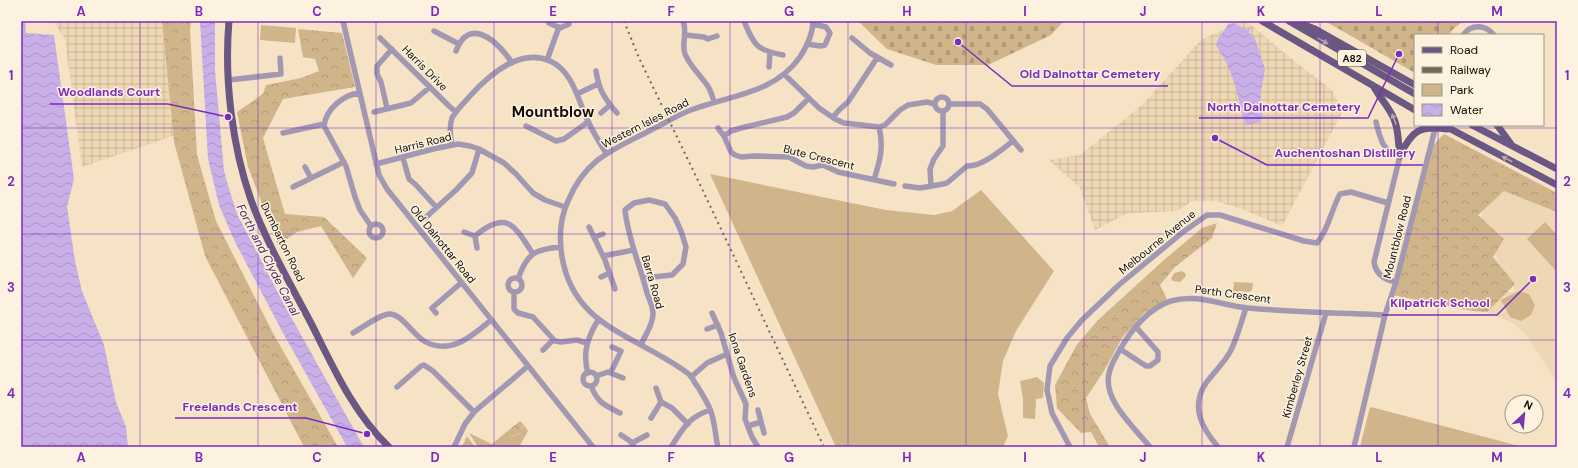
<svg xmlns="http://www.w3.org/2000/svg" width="1578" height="468" viewBox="0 0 1578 468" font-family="'DM Sans',sans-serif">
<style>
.built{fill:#eed7b4}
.industrial{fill:url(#industrial-grid)}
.green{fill:#d1b58a}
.forest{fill:url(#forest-crowns)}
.cemetery{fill:url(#cemetery-stones)}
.water{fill:url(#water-waves)}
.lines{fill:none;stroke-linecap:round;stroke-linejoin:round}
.minor{stroke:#a298b1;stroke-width:5.5}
.major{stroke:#6a5782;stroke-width:7}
.rail{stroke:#736756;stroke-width:2;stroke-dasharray:2 4;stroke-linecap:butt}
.oneway{fill:#b4a4b1}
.grid{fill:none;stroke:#7b2cbf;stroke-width:1;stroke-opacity:0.55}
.labels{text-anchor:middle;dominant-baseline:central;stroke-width:3;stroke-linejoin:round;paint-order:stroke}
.shield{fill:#fdf2e0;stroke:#585045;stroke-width:1}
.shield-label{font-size:10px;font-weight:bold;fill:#110b03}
.street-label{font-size:11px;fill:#110b03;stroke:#fdf2e0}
.water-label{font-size:12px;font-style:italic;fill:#472568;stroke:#fdf2e0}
.district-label{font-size:15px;font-weight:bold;fill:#110b03;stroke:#fdf2e0}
.leader{fill:none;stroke:#7b2cbf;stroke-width:1.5}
.callout-dot{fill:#7b2cbf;stroke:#fdf2e0;stroke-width:1.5}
.callout-label{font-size:12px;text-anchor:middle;font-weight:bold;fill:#7b2cbf;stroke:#fdf2e0;stroke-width:3;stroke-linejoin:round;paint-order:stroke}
.neatline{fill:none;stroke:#7b2cbf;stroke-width:1.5}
.grid-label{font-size:13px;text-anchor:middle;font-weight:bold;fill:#7b2cbf}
</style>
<defs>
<pattern id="industrial-grid" width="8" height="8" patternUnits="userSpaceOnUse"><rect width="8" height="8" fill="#eed7b4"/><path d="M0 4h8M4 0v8" fill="none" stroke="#cbb799"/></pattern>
<pattern id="forest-crowns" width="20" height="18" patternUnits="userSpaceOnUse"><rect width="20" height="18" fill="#d1b58a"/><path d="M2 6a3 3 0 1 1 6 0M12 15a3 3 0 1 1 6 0" fill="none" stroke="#b29a75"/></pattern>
<pattern id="cemetery-stones" width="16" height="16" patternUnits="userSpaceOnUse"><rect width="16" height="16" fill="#d1b58a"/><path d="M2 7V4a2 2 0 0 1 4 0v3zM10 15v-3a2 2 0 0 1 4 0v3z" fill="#b29a75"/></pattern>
<pattern id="water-waves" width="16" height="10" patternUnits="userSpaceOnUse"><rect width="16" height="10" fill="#c8afe8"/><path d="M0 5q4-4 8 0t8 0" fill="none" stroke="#ab95c5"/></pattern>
</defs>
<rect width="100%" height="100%" fill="#f6e3c6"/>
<!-- built -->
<path class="built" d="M1507 189 1557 193V382L1524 332 1513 323 1481 310V292H1515L1513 282 1499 266 1500 265 1491 248 1480 220 1483 208 1486 203 1496 198Z"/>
<!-- industrial -->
<path class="industrial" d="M53 21H162L173 136 82 167 65 39Z
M1242 21H1246L1293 60 1331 89 1343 111 1282 226 1242 209 1216 201H1193L1177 211 1128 213 1095 230 1080 188 1049 160 1080 155 1142 105 1201 40Z"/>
<!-- green -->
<path class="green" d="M261 25 296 28 295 43 260 40Z
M710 174 886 210 934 215 952 211 981 190 1054 271 1016 331 1003 361 998 394 1008 436 1003 447H836Z
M1545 222 1557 235 1556 271 1527 239Z
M1182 271 1185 273 1186 276 1180 282 1173 281 1171 279 1174 273Z
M1234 282 1253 283 1252 290 1249 292 1239 291 1235 294 1233 292Z
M1519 291 1529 294 1535 305 1531 315 1521 321 1510 317 1501 300Z
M1037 377 1044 383 1043 398 1036 399 1035 419 1023 418V399L1020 381Z
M1370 407 1375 408 1523 447H1360Z
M524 425 528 431 519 447H478L469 433 492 444 504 434 506 437 520 434Z
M467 436 475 447 467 445 462 447Z"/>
<!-- forest -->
<path class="forest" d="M162 21H191L190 29 197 155 216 221 274 335 338 447H304L205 256 174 142Z
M298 29 342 33 355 87 283 99 263 138 285 214 324 217 367 258 353 278 321 226 297 232 278 245 248 167 237 112 263 94 266 85 301 78 319 71 315 59 303 57Z
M1444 134 1557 193V212L1504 191 1478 215 1504 239 1493 257 1515 284 1487 312 1473 311 1392 295 1430 148Z
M1217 223 1212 238 1175 267 1160 285 1167 299 1144 313 1122 338 1104 371 1086 398 1090 414 1110 447H1099L1091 432 1081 433 1057 408 1055 385 1076 346 1097 321 1164 260 1202 228Z
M520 421 524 425 522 428V433L506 437 504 434Z"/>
<!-- cemetery -->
<path class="cemetery" d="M858 21H1064L1051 35 988 65H936L887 49Z
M1325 21H1463L1451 31 1449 35H1415V73Z"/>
<!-- water -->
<path class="water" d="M21 21H25L26 33 54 35 74 179 67 207 75 261 82 291 104 345 116 402 126 427 128 447H21Z
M200 21H215V70L224 171 230 192 238 216 286 308 361 442 365 447H347L283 333 235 242 219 205 208 159Z
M1234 23 1247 30 1248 28 1250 29 1249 33 1254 36 1265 69 1261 91 1260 103 1263 110 1261 122 1246 125C1241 113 1239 101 1236 88 1231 72 1225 59 1216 45 1218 36 1224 32 1228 24Z"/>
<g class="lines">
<!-- minor -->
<path class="minor" d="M343 21 379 175 387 189 593 447
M683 21C688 32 681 43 685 54 690 66 699 74 707 85 711 90 712 96 714 102
M744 21C754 45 756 50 783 55
M549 23 560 28 569 24
M434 31 459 44
M685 35 704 37 708 39 717 36
M1463 35C1471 24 1485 24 1494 35
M380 38 449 106 456 112
M852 38 870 53 891 65
M807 44 820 46 825 45 830 33 826 27 813 24
M456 51C469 15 499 42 512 63
M547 60 559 27
M769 67 770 53
M596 71C599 90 604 98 617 113
M785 75 819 108 835 119 844 123 879 127 885 125 900 110 908 105 927 102 935 104
M229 80 281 74 280 58
M359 93C343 95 326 109 324 126L346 166 355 197 360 210 371 226
M577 94 598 84
M935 104a7 7 0 1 1 14 0a7 7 0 1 1-14 0Z
M949 104H980L987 109 1021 150
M387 108 381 82 377 74V66L392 49
M374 112 411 103 430 87
M601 113 610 105
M833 117 839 110 848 102 877 58
M1376 122C1380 137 1382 152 1400 156L1374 262C1376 275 1385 280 1396 282
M526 126 556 141 564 139 588 122
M718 128 724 136 731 152 735 155 741 157 754 156 789 157 806 166 813 167 823 165 838 172 894 184
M283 133 324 124
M724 136 731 131 741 128 787 117 794 113 809 98
M452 145C450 136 449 127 452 118 456 110 464 103 469 97 488 76 519 47 550 61 573 71 578 101 588 121 593 132 599 142 606 153
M403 158 409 179 416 185 436 207
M376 164 433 149 458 144 470 146 479 149 504 163 516 174 533 193 545 200 565 207
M305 167 311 178
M874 180C880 160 884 147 879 127
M905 186 920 188 943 184 947 183 967 166C982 167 1001 150 1013 141
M931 186 930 169 934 159 943 146V111
M293 187 344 162
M425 218 456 190 472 173 479 149
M369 231a7 7 0 1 1 14 0a7 7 0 1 1-14 0Z
M589 227 605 260 615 289
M464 232 475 236 477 248
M475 236C507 209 515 226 533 254
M595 237 603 234
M603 256 634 250
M601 277 610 273
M508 285a7 7 0 1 1 14 0a7 7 0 1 1-14 0Z
M518 279C527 253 535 249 561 247
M514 292V309L518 313 533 317 555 341 561 342 577 340 587 343
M436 313 432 308 461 283
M712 313 721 333 734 378 746 404 745 419 752 437 758 447
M707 329 718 325
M353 333C362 328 381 313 391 314 399 315 405 323 410 328 414 332 419 338 424 341 450 356 472 336 491 320
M641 345C645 335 653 325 653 314 653 306 649 299 647 293 640 265 628 239 625 210L634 203 649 200 665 204 675 218 681 231 686 247 683 264 672 275 644 278
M1120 349 1146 366H1150L1158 360V352L1136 327
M543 350 553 340
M611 372 621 351 612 347
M583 379a7 7 0 1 1 14 0a7 7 0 1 1-14 0Z
M588 373C582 353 588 337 598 320
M596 376 608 372 623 378
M691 377 707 363 727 354
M591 386C598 403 604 405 620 413
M397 387 421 366 424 365 433 371 474 412
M656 388 661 402 672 408 688 424
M758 410 764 433
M651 418 661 402
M748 426 761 422
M621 435 630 441 634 447
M632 443 647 435
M454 447 465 424 474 412 528 366
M671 447C684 428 687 418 710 410
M718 447C715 435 715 421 710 409 707 402 702 394 698 387 695 384 693 379 691 376 682 368 669 361 659 355 614 329 572 315 562 257 559 238 560 218 568 201 586 158 613 150 651 130 664 124 677 115 691 110 730 95 774 94 800 57 807 46 813 34 813 21
M1070 447 1052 413 1047 390 1050 366 1067 338 1082 320 1120 284 1183 232 1207 215H1220L1304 241 1317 243C1329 229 1331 210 1340 194L1351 192 1388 203
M1150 447C1134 427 1100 398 1110 370 1112 362 1117 355 1121 348 1131 330 1150 307 1171 301 1198 293 1222 306 1248 308 1294 312 1340 313 1385 315
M1218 447C1202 428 1190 407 1206 383 1214 372 1224 363 1230 352 1237 339 1241 322 1246 308
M1287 447 1326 313
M1354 447 1385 315 1396 282 1436 125"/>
<!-- major -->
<path class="major" d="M229 21C224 78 232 146 251 200 266 242 291 285 312 325 333 367 354 414 389 447
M1262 21 1415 110
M1289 21 1415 94
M1299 23 1315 29 1415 85
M1374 87C1380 98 1389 107 1394 119 1399 130 1398 144 1400 156
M1443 125 1557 185
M1472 125 1557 169
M1497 125 1511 144
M1400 155C1412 131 1419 125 1447 129"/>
<!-- rail -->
<path class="rail" d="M624 21 639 58 704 193 824 447"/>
</g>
<!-- one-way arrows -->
<defs><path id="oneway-solid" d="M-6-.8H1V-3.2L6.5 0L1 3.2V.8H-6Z"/></defs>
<g class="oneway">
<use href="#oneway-solid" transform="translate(1323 41) rotate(30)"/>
<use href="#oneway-solid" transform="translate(1394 119) rotate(-111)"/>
<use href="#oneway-solid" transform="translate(1507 159) rotate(-152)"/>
</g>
<!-- grid -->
<path class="grid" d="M140 21V447M258 21V447M376 21V447M494 21V447M612 21V447M730 21V447M848 21V447M966 21V447M1084 21V447M1202 21V447M1320 21V447M1438 21V35M1438 125V447M21 128H1557M21 234H1557M21 340H1557"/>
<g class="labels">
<!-- shield labels -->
<rect class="shield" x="1338" y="50" width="28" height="16" rx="3"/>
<g class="shield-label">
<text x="1352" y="58">A82</text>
</g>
<!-- street labels -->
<g class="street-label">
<text transform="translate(425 68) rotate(45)">Harris Drive</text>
<text transform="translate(645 123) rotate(-27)">Western Isles Road</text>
<text transform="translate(423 143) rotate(-14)">Harris Road</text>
<text transform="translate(819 157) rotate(14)">Bute Crescent</text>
<text transform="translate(1397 237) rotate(-76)">Mountblow Road</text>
<text transform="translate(283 242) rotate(64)">Dumbarton Road</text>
<text transform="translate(1157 242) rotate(-39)">Melbourne Avenue</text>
<text transform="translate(443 244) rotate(51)">Old Dalnottar Road</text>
<text transform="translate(653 282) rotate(74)">Barra Road</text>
<text transform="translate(1233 294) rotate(8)">Perth Crescent</text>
<text transform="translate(743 365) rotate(71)">Iona Gardens</text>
<text transform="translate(1297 377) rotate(-74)">Kimberley Street</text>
</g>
<!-- water labels -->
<g class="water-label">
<text transform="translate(268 260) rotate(63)">Forth and Clyde Canal</text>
</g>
<!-- district labels -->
<g class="district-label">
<text x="553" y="112">Mountblow</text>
</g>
</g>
<!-- callouts -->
<path class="leader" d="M958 42L1012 86H1168M228 117L168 104H50M1399 54L1368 118H1199M1215 138L1267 165H1423M1533 279L1497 315H1382M367 434L306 418H175"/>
<g class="callout-dot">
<circle cx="958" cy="42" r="4"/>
<circle cx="228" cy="117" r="4"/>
<circle cx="1399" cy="54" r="4"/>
<circle cx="1215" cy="138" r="4"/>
<circle cx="1533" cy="279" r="4"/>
<circle cx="367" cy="434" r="4"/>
</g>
<g class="callout-label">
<text x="1090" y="78">Old Dalnottar Cemetery</text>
<text x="109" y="96">Woodlands Court</text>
<text x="1284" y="111">North Dalnottar Cemetery</text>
<text x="1345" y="157">Auchentoshan Distillery</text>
<text x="1440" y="307">Kilpatrick School</text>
<text x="240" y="411">Freelands Crescent</text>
</g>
<!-- border -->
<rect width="1578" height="468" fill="none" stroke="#fdf2e0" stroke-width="44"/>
<!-- legend -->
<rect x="1414" y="34" width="130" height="92" fill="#fdf2e0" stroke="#9f9688"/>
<rect x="1422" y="47" width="20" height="6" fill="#6a5782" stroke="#9f9688"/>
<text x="1450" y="54" font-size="12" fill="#110b03">Road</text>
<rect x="1422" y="67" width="20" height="6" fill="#736756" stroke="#9f9688"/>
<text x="1450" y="74" font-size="12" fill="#110b03">Railway</text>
<rect x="1422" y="84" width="20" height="12" fill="#d1b58a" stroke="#9f9688"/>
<text x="1450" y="94" font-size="12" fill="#110b03">Park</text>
<rect x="1422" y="104" width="20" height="12" fill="url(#water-waves)" stroke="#9f9688"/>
<text x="1450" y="114" font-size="12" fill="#110b03">Water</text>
<!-- north arrow -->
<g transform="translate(1524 414) rotate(26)"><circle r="19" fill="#fdf2e0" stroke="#9f9688"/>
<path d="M0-3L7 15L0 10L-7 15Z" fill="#7639ae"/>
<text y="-6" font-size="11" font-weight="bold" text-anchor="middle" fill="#110b03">N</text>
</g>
<rect x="22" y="22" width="1534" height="424" class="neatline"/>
<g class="grid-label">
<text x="81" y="16">A</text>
<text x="199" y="16">B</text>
<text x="317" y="16">C</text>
<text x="435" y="16">D</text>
<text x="553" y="16">E</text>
<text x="671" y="16">F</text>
<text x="789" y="16">G</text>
<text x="907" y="16">H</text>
<text x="1025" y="16">I</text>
<text x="1143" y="16">J</text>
<text x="1261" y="16">K</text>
<text x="1379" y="16">L</text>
<text x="1497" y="16">M</text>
<text x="11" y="80">1</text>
<text x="1567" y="80">1</text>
<text x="11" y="186">2</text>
<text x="1567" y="186">2</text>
<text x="11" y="292">3</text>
<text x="1567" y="292">3</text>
<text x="11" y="398">4</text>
<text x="1567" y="398">4</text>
<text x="81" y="462">A</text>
<text x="199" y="462">B</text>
<text x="317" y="462">C</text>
<text x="435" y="462">D</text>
<text x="553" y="462">E</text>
<text x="671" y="462">F</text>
<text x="789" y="462">G</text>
<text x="907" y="462">H</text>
<text x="1025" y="462">I</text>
<text x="1143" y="462">J</text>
<text x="1261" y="462">K</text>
<text x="1379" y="462">L</text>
<text x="1497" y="462">M</text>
</g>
</svg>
